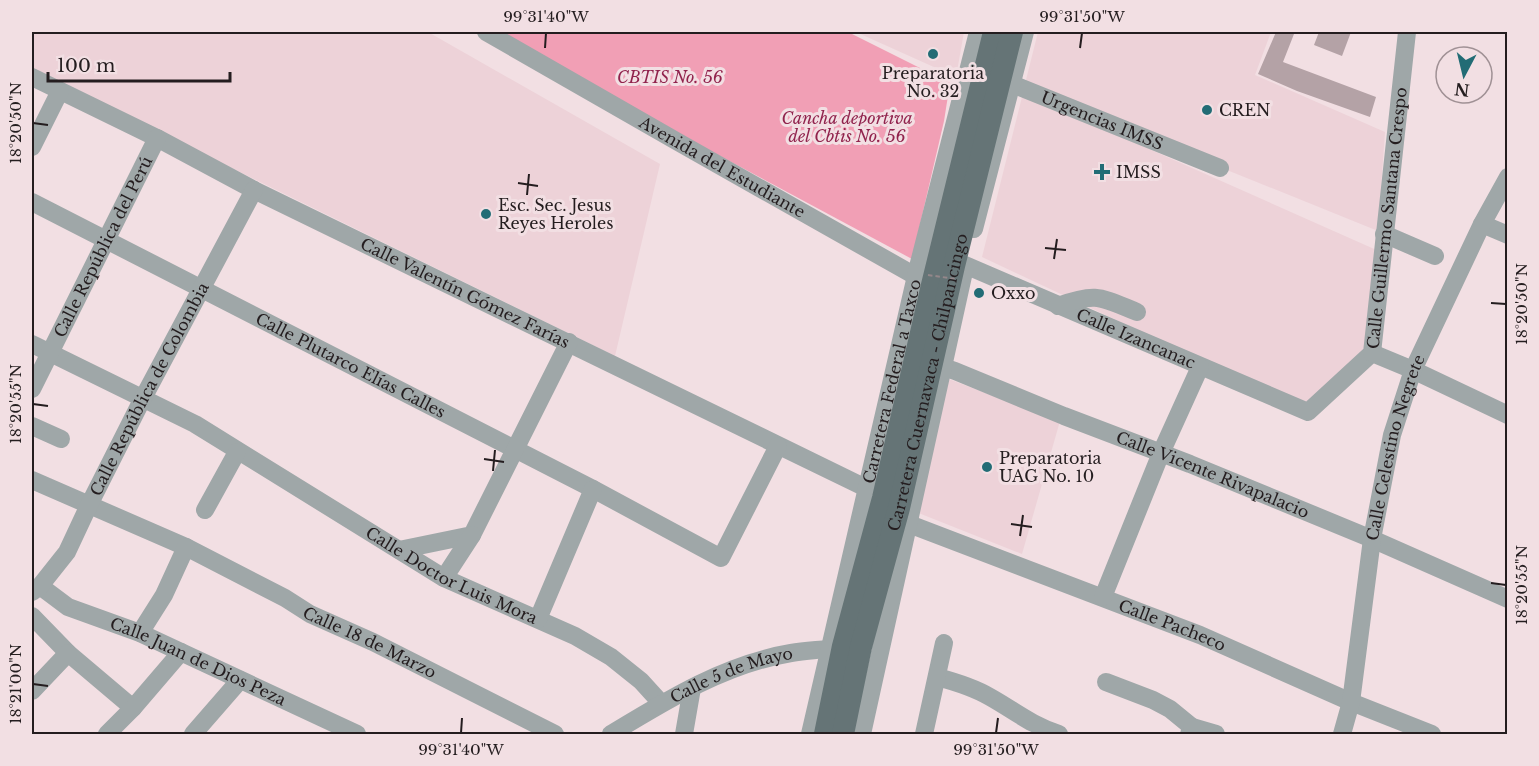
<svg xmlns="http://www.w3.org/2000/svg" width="1539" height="766" viewBox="0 0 1539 766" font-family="'Libre Baskerville',serif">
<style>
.built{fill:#edd2d8}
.green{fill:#f19fb5}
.building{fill:#b4a2a6}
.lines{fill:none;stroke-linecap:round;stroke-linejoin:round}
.minor{stroke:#9fa7a8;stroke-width:18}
.major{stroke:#657476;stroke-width:22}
.path-bridge{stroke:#94878a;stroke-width:2;stroke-dasharray:4.5 3;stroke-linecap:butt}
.ticks{fill:none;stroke:#241d1f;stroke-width:2}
.poi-dot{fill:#226c75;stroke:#f2dfe3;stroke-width:2}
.labels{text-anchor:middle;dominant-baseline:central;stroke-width:6;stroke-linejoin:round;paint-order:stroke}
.poi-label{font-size:16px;fill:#241d1f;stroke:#f2dfe3;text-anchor:start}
.park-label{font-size:16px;font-style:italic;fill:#91234d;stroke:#f2dfe3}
.street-label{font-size:16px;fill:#241d1f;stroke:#f2dfe3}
.neatline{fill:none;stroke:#241d1f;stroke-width:2}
.ticks-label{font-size:15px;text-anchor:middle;fill:#241d1f}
</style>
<rect width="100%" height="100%" fill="#f2dfe3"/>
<!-- built -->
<path class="built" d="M32 32H428L660 164 615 356 32 70Z
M856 32H964L956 77Z
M1038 32H1271L1255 75 1385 132 1378 231 1024 88Z
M1023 93 1381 252 1369 351 1308 410 982 257Z
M946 378 1060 421 1022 554 916 512Z"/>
<!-- green -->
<path class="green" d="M496 32H848L950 83 944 121 912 259 692 141Z"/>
<!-- building -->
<path class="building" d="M1276 32H1287L1294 34 1283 62 1376 97 1370 117 1297 91 1258 74Z
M1319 32H1351L1342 56 1314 45Z"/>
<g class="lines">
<!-- minor -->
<g class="minor">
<path id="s1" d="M486 32 678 142 926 282"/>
<path id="s2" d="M32 77 157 138 254 190 868 489 893 504"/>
<path id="s3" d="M1002 80 1220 168"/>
<path d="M32 147 60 91"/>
<path id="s4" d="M32 202 593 489 721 558 778 446"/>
<path d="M1482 224 1508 235"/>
<path d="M974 229 1025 32"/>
<path d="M1384 234 1435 256"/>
<path id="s5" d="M965 265 1308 412 1372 353 1407 32"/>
<path d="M1058 306C1097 292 1100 297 1137 312"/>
<path id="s6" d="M32 344 195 424 444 578 575 636 611 657 641 681 661 703"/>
<path d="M1372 353 1413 370 1508 415"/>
<path id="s7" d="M931 363 955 371 1064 416 1190 464 1372 539 1508 599"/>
<path id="s8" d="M32 389 157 138"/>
<path d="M32 426 61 439"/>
<path id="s9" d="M32 480 186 547 285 598 310 614 373 642 555 734"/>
<path d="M205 510 237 452"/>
<path id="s10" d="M909 524 1200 635 1351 702 1432 734"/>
<path d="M399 550 472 535 569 342"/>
<path d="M444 578 472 535"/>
<path id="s11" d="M40 586 68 607 140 633 357 734"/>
<path id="s12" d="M32 592 40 586 67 552 89 505 142 400 254 190"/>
<path d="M1103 597 1161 453 1200 367"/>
<path d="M32 616 68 653 133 708"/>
<path d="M538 619 593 489"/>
<path d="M140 633 164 595 186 547"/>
<path d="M937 677C956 682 973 687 990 697 1015 711 1031 725 1059 734"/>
<path d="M1106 682 1153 700 1170 709 1192 727 1189 734"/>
<path d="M32 691 68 653"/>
<path d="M1192 727 1216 734"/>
<path d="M107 734 133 708 181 652"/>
<path d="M193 734 240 680"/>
<path id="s13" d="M611 734C667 700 725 664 791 653 808 650 825 650 841 647"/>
<path d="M684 734 692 688"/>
<path id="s14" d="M810 734 919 263 978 32"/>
<path d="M862 734 965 267"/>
<path d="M924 734 944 643"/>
<path id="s15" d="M1342 734 1351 702 1372 539 1392 435 1413 370 1482 224 1508 177"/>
</g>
<!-- major -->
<g class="major">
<path d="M825 734 843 646 883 498 932 285 994 32"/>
<path id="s16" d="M843 734 861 647 899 508 954 266 1012 32"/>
</g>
<!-- path-bridge -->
<path class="path-bridge" d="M928 275 956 279"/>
</g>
<!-- ticks -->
<path class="ticks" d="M545 48 546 33M1080 48 1082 33M33 123 48 125M518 183 538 186M527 195 529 174M1045 248 1066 250M1054 259 1057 239M1491 303 1506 304M33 404 48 406M484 459 504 462M493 471 495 450M1011 524 1032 527M1020 536 1023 515M1491 583 1506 585M33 684 48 686M461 733 462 718M996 733 998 718"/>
<!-- markers -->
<g class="poi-dot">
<circle cx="933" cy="54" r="6"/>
<circle cx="1207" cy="110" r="6"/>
<path d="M1099 163h6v6h6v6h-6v6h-6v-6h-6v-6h6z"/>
<circle cx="486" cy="214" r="6"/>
<circle cx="979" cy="293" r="6"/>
<circle cx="987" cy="467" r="6"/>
</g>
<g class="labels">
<!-- poi labels -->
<g class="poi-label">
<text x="933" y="73" text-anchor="middle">Preparatoria<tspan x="933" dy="18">No. 32</tspan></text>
<text x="1219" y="110">CREN</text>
<text x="1116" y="172">IMSS</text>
<text x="498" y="205">Esc. Sec. Jesus<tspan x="498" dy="18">Reyes Heroles</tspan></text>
<text x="991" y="293">Oxxo</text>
<text x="999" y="458">Preparatoria<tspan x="999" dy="18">UAG No. 10</tspan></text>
</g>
<!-- park labels -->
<g class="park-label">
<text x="670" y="77">CBTIS No. 56</text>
<text x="847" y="118">Cancha deportiva<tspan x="847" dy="18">del Cbtis No. 56</tspan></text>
</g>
<!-- street labels -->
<g class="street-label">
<text stroke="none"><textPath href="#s3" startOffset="108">Urgencias IMSS</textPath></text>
<text stroke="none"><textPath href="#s1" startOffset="272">Avenida del Estudiante</textPath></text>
<text stroke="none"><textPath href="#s5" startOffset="596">Calle Guillermo Santana Crespo</textPath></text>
<text stroke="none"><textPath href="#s8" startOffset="159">Calle República del Perú</textPath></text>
<text stroke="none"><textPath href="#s2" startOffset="484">Calle Valentín Gómez Farías</textPath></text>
<text stroke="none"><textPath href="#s5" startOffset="186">Calle Izancanac</textPath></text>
<text stroke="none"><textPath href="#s4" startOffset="358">Calle Plutarco Elías Calles</textPath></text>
<text stroke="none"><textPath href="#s14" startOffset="362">Carretera Federal a Taxco</textPath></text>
<text stroke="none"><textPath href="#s16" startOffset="362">Carretera Cuernavaca - Chilpancingo</textPath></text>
<text stroke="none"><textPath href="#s12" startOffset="236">Calle República de Colombia</textPath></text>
<text stroke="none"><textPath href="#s15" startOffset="292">Calle Celestino Negrete</textPath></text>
<text stroke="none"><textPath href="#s7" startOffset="303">Calle Vicente Rivapalacio</textPath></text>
<text stroke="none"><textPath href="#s6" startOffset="480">Calle Doctor Luis Mora</textPath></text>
<text stroke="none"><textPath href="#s10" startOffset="282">Calle Pacheco</textPath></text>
<text stroke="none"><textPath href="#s9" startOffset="375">Calle 18 de Marzo</textPath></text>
<text stroke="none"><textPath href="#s11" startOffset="176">Calle Juan de Dios Peza</textPath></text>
<text stroke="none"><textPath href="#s13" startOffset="135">Calle 5 de Mayo</textPath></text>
</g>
</g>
<!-- border -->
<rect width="1539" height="766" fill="none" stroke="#f2dfe3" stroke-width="66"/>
<!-- north arrow -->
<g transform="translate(1464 75) rotate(187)"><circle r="28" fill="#f2dfe3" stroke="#a09195" stroke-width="1.5"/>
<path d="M0-4.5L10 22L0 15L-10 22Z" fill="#226c75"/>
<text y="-9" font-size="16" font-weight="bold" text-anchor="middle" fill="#241d1f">N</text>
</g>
<!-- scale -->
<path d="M48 72v9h182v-9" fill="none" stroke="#241d1f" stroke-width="3"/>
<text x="57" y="72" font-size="18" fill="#241d1f" stroke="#f2dfe3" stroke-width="4.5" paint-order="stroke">100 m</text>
<rect x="33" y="33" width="1473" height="700" class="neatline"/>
<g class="ticks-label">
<text x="546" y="22">99°31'40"W</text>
<text x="1082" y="22">99°31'50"W</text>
<text transform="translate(16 123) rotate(-90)" y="5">18°20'50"N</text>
<text transform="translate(1522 304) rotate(-90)" y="5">18°20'50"N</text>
<text transform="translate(16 404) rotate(-90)" y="5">18°20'55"N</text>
<text transform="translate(1522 585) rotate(-90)" y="5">18°20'55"N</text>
<text transform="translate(16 684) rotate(-90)" y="5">18°21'00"N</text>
<text x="461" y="755">99°31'40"W</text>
<text x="996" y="755">99°31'50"W</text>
</g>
</svg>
